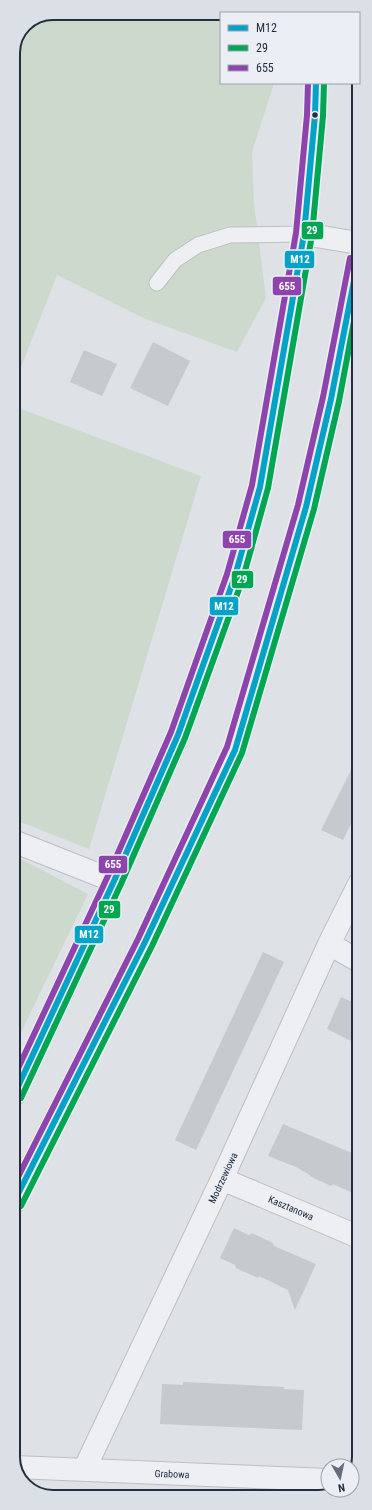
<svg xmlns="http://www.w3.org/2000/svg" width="372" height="1510" viewBox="0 0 372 1510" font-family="'Roboto Condensed',sans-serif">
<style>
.green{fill:#ced9ce}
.building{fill:#c6c9cd}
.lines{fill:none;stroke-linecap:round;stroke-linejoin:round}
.service-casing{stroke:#bcbfc3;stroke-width:17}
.minor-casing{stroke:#bcbfc3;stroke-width:24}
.primary-casing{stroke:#bbbec3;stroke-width:24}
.service{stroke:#eeeff2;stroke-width:15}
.minor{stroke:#eeeff2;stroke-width:22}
.primary{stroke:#f3f4f5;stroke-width:22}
.bus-1-casing{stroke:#ebeff5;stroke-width:9}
.bus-2-casing{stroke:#ebeff5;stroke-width:9}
.bus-3-casing{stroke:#ebeff5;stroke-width:9}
.bus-1{stroke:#02a3c7;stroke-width:6}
.bus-2{stroke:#00a651;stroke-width:6}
.bus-3{stroke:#8e44ad;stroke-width:6}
.bus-dot{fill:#242e3f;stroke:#ebeff5;stroke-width:1.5}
.labels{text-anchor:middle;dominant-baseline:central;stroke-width:3;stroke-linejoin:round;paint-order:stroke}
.street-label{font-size:10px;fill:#242e3f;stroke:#ebeff5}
.rim{fill:none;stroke:#242e3f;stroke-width:2}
.line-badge{stroke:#ebeff5;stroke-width:1.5}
.badge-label{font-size:11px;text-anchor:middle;font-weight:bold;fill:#fff}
</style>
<rect width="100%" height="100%" fill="#dee1e5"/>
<!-- green -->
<path class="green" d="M53 13H221V83H274L252 152 254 203 266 298 237 352 143 318 57 275 13 388V53L25 25Z
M13 406 201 476 89 849 13 819Z
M13 855 88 894 14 1047Z"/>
<!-- building -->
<path class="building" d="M153 342 190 361 168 406 130 388Z
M84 350 117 364 102 396 70 382Z
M359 754V807L343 840 321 830Z
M263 952 284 962 196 1150 175 1140Z
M341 997 359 1005V1045L327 1029Z
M283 1124 359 1156V1196L333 1184 331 1186 310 1176V1175L296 1167 268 1156Z
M234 1228 249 1235 252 1233 273 1243 274 1246 316 1264 295 1310 288 1290 259 1276 258 1278 236 1268 235 1265 220 1258Z
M183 1382 284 1387V1389L304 1390 302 1430 160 1424 162 1384 183 1385Z"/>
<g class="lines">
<!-- service casing -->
<g class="service-casing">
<path id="service" d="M157 283 175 260 198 245 230 235 304 234"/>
</g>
<!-- minor casing -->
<g class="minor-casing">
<path id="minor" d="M304 234 358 243
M13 841 114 881
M329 944 359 961
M222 1179 359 1237
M15 1467 328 1480
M84 1470 222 1179 329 944 359 884"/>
</g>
<!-- primary casing -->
<g class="primary-casing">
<path id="primary" d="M14 1095 114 881 178 735 235 576 260 487 304 234 315 115 316 83
M14 1202 145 942 235 750 306 507 331 399 358 260"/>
</g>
<!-- service -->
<use href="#service" class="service"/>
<!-- minor -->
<use href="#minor" class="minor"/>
<!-- primary -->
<use href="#primary" class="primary"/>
<!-- bus-1 casing -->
<g class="bus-1-casing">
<path id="bus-1" d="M14 1095 114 881 178 735 235 576 260 487 304 234 315 115 316 83
M14 1202 145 942 235 750 306 507 331 399 358 260"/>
</g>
<!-- bus-2 casing -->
<g class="bus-2-casing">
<path id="bus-2" d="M21 1098 121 884 185 738 243 578 268 488 312 235 323 116 324 83
M21 1206 152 946 242 753 314 509 339 401 358 300"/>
</g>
<!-- bus-3 casing -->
<g class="bus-3-casing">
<path id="bus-3" d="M14 1077 107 878 171 732 227 574 252 485 296 233 307 115 308 83
M14 1185 138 939 227 747 298 505 323 397 350 258"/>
</g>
<!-- bus-1 -->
<use href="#bus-1" class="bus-1"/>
<!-- bus-2 -->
<use href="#bus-2" class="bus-2"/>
<!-- bus-3 -->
<use href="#bus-3" class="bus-3"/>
</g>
<!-- markers -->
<circle class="bus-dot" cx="315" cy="115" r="3.5"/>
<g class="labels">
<!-- street labels -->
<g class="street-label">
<text transform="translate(223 1178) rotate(-65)">Modrzewiowa</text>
<text transform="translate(291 1208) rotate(23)">Kasztanowa</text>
<text transform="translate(172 1474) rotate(2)">Grabowa</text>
</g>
</g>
<!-- crop -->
<path d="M0 0H372V1510H0ZM53 20H319A33 33 0 0 1 352 53V1457A33 33 0 0 1 319 1490H53A33 33 0 0 1 20 1457V53A33 33 0 0 1 53 20Z" fill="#dbe0e6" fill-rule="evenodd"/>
<path class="rim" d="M53 20H319A33 33 0 0 1 352 53V1457A33 33 0 0 1 319 1490H53A33 33 0 0 1 20 1457V53A33 33 0 0 1 53 20Z"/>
<g class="line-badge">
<rect x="301" y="221" width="23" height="19" rx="4" fill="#00a651"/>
<rect x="284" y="250" width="31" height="19" rx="4" fill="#02a3c7"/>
<rect x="272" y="276" width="30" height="20" rx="4" fill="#8e44ad"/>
<rect x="222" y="530" width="30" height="19" rx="4" fill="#8e44ad"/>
<rect x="231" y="570" width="23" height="19" rx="4" fill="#00a651"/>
<rect x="209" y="596" width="30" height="20" rx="4" fill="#02a3c7"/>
<rect x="98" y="855" width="30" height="19" rx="4" fill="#8e44ad"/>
<rect x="98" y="900" width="23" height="19" rx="4" fill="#00a651"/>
<rect x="74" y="925" width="30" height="19" rx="4" fill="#02a3c7"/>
</g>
<g class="badge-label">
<text x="312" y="234">29</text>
<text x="300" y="263">M12</text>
<text x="287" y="290">655</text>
<text x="237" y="543">655</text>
<text x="242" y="583">29</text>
<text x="224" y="610">M12</text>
<text x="113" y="868">655</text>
<text x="109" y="913">29</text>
<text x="89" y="938">M12</text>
</g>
<!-- legend -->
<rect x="220" y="12" width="140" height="72" fill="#ebeff5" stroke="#9ba2ac"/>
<rect x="228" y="25" width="20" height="6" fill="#02a3c7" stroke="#9ba2ac"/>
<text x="256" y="32" font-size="12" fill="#242e3f">M12</text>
<rect x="228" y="45" width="20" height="6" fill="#00a651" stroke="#9ba2ac"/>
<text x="256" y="52" font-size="12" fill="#242e3f">29</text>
<rect x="228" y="65" width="20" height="6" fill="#8e44ad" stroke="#9ba2ac"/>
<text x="256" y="72" font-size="12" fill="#242e3f">655</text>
<!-- north arrow -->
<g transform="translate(340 1478) rotate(171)"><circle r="19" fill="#ebeff5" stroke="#9ba2ac"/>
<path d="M0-3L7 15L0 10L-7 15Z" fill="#656d79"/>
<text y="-6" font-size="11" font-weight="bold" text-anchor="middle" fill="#242e3f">N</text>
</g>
</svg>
